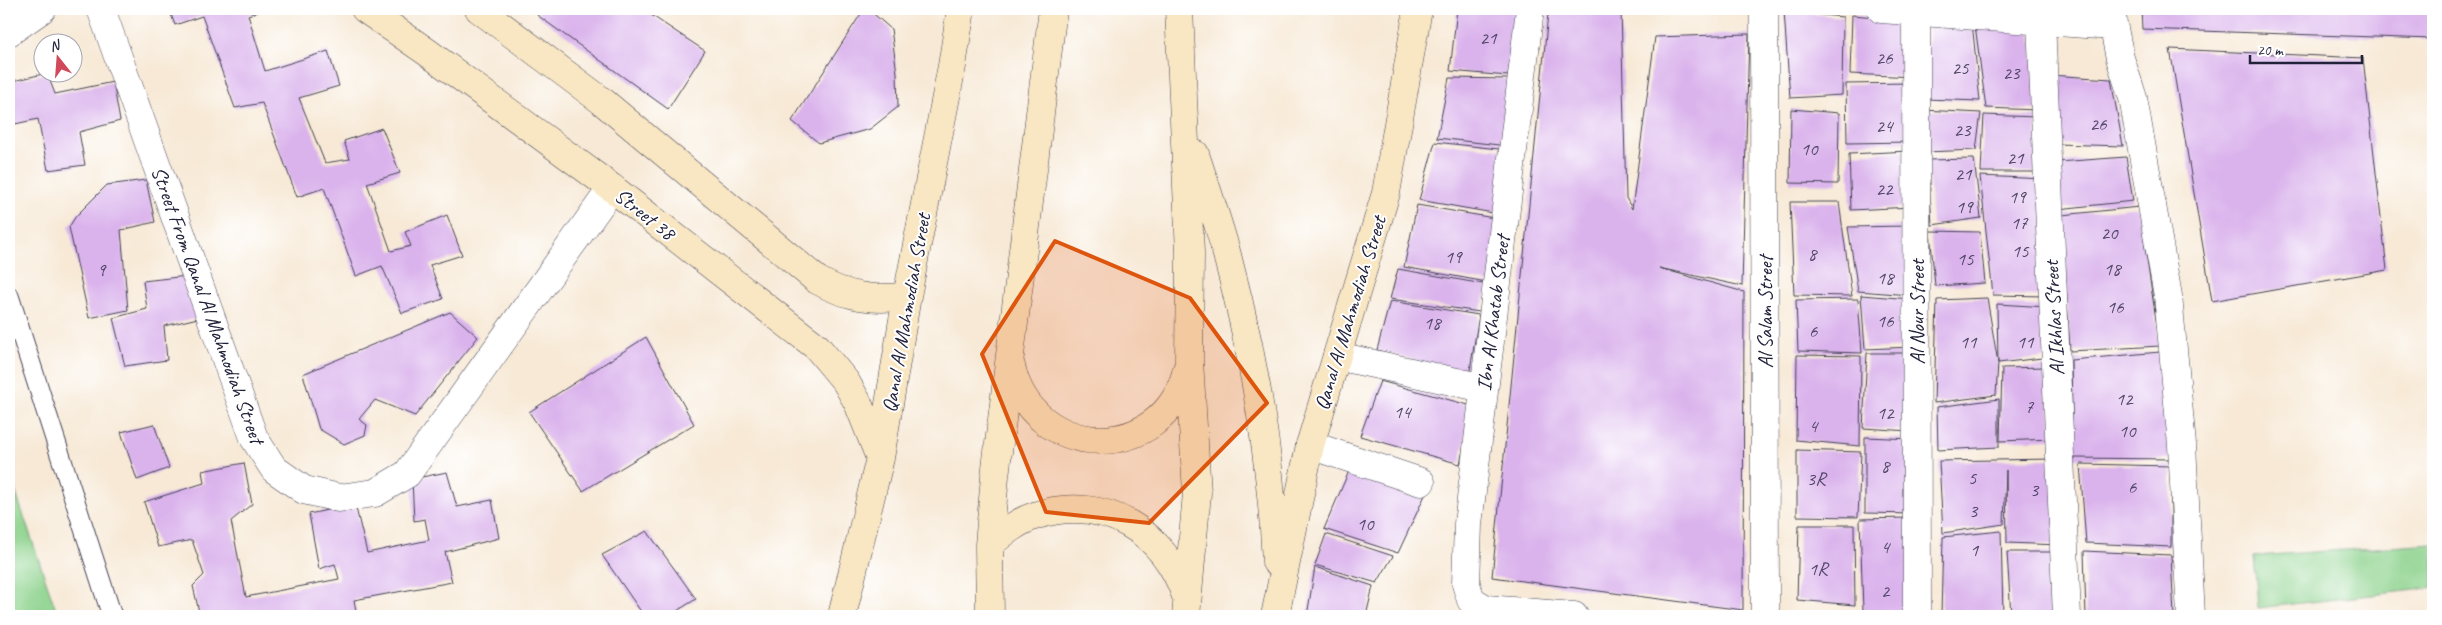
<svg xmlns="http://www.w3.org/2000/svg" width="2442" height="625" viewBox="0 0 2442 625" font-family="Caveat,sans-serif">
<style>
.green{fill:#8bd18b;stroke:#567a63}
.building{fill:#dab3ec}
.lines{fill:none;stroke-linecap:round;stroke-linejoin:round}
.lane-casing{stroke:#424052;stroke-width:21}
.street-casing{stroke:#424052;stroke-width:29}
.secondary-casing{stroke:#424052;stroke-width:29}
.lane{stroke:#fff;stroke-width:19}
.street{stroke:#fff;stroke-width:28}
.secondary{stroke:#f9e7c3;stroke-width:28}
.marked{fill:#de560e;fill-opacity:0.2;stroke:#de560e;stroke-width:4;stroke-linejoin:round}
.labels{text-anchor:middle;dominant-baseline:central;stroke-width:4;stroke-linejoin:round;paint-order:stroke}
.number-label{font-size:19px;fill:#504667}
.street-label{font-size:21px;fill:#22223b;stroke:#fff}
</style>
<rect width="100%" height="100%" fill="#fff"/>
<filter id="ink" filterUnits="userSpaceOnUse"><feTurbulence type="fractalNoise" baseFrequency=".02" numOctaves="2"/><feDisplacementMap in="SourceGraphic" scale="10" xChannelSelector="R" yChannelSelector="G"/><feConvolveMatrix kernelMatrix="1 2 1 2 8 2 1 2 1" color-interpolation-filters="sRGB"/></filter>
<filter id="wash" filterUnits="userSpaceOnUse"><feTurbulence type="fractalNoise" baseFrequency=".0096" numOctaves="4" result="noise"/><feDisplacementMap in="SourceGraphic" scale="20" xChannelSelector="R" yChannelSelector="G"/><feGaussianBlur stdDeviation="1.12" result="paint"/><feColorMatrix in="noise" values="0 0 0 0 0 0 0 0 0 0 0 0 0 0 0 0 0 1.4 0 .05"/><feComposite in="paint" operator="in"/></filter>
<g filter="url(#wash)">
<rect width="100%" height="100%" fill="#f7e9d6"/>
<!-- green -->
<path class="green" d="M9 473 58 616H9Z
M2433 544V588L2258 608 2254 556Z"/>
<g id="blocks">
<!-- building -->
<path class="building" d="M169 9H265L248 15 265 71 328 51 339 86 299 98 325 163 350 159 344 141 382 128 400 173 367 183 391 251 411 246 405 232 447 215 462 255 430 265 443 299 402 313 382 266 356 276 324 188 297 197 262 103 235 108 202 16 175 25Z
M540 9H642L705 51 668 109 537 15Z
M864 9H868L891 29 897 73 898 107 870 129 819 143 792 121Z
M1457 9 1517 11 1508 76 1450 71Z
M1621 9 1626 198 1632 209 1655 37 1749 34 1742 286 1659 268 1744 292 1743 610 1492 577 1548 14Z
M2141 9H2433V39L2142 29Z
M1784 11 1843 17 1842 95 1790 98Z
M1852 15 1910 20 1913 77 1850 74Z
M1972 22 1980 101 1924 99 1929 23Z
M1975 25 2031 32 2037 110 1986 108Z
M2170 49 2363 58 2387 270 2212 301Z
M47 73 55 94 113 82 120 121 79 132 85 165 48 170 38 119 15 124 9 96V82Z
M2049 75 2111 79 2123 146 2056 144Z
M1449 78 1509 79 1508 146 1437 138Z
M1909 83 1911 142 1847 143 1846 84Z
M1791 109 1839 113 1838 184 1790 183Z
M1923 110 1981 113 1976 150 1925 152Z
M1984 115 2036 117 2038 172H1981Z
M1435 142 1508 150 1499 214 1419 200Z
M1909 151 1912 207 1851 210 1849 154Z
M2126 157 2133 201 2058 209V162Z
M1974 159 1981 218 1932 225 1928 160Z
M1980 176 2044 179 2046 296 1993 295Z
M146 180 155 222 121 230 128 310 89 318 69 227 76 216 107 185Z
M1790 202H1839L1852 296 1794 295Z
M1417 205 1500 219 1492 283 1404 267Z
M2139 207 2160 346 2070 351 2062 215Z
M1910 226V295L1858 291 1848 227Z
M1930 231 1980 232 1985 283 1935 286Z
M1398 269 1489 285 1480 312 1390 299Z
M187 276 198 318 164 326 167 360 125 366 113 318 147 309 143 281Z
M1861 295 1911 299 1912 347 1865 349Z
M1987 298 1998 363 1996 395 1934 403 1937 300Z
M1858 299 1862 353 1798 351 1796 300Z
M1390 301 1479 315 1469 376 1377 350Z
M1997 304 2048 307 2051 357 1998 363Z
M450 312 478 337 415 416 375 400 359 419 367 425 365 435 344 444 319 429 303 374Z
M646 337 694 424 583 491 529 412Z
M2160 352 2172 459 2073 458 2071 360Z
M1867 353H1911L1910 431 1863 428Z
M1797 355 1861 356 1860 446 1796 440Z
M2046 367 2053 439 2000 441 2002 368Z
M1380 381 1472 406 1460 464 1360 436Z
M1999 399V447L1938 450 1937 407Z
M154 424 169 468 137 480 121 432Z
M1865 437 1913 439V514L1865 513Z
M1797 450 1861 452 1858 517 1797 516Z
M2053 459 2060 545 2007 543 2006 470 2004 524 1943 533 1939 461Z
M244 463 252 504 231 521 246 597 339 579 335 564 319 569 309 514 355 504 367 553 429 540 425 519 414 521 412 479 447 472 457 507 492 500 499 538 445 552 452 582 354 600 357 616H200L193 586 204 575 192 540 158 547 144 502 204 483 202 471Z
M2080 464 2171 466V547L2086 543Z
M1349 471 1426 493 1398 553 1324 529Z
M1907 518 1911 616H1883L1863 611 1860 519Z
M1799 525H1854L1855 605 1797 600Z
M647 531 696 599 669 616H644L602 555Z
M2001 531 2003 616 1941 615 1943 537Z
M1326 534 1393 556 1377 583 1315 565Z
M2084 551 2171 555 2174 616H2086Z
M2007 552H2057L2062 616H2011Z
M1315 567 1373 586 1366 616H1307Z"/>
</g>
</g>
<g filter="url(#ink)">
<use href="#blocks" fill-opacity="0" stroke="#424052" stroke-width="1"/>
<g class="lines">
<!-- lane casing -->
<g class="lane-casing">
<path id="lane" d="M9 296 112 616"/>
</g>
<!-- street casing -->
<g class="street-casing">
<path id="street" d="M101 9 254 438 274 469 304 490 339 498 375 493 407 474 612 188
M1530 9 1468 524 1466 584 1471 600 1486 609 1574 616
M1764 9 1765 616
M1881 9 2113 26
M1916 9 1917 616
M2110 9 2120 58 2133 98 2168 296 2182 445 2191 616
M2041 21 2067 616
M9 32 42 9
M1337 356 1484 388
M1310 445 1421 482"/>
</g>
<!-- secondary casing -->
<g class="secondary-casing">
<path id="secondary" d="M365 9 427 52 612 188 817 347 846 382 858 403 880 458
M479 9 602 101 817 280C847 297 873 301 907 296
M1179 9 1190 253 1189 360 1197 493 1186 616
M1195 154C1206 188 1218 221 1227 255 1254 356 1271 458 1276 562
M1011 366C1032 462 1165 466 1187 369
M989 545C1003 533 1018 521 1037 515 1105 494 1164 532 1186 596
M842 616 880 458 907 296 952 66 961 9
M990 616 989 545 995 476 1053 9
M1275 616 1310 445 1386 193 1418 9"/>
</g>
<!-- lane -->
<use href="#lane" class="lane"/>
<!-- street -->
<use href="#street" class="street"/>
<!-- secondary -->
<use href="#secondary" class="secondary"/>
</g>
</g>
<!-- marked area -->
<path class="marked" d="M1055 241 1190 298 1267 403 1149 523 1046 512 982 354Z"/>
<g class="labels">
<!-- number labels -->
<g class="number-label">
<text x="1488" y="38">21</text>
<text x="1884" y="58">26</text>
<text x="1960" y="68">25</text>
<text x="2011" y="73">23</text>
<text x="2098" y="124">26</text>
<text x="1884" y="126">24</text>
<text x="1962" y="130">23</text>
<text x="1809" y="149">10</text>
<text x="2015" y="158">21</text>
<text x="1963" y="174">21</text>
<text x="1884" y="189">22</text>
<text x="2017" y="197">19</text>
<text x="1964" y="207">19</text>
<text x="2019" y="223">17</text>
<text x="2109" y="233">20</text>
<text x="2020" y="251">15</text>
<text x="1812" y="254">8</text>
<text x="1453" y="257">19</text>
<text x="1965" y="259">15</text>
<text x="2112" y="269">18</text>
<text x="101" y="270">9</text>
<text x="1885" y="278">18</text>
<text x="2115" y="307">16</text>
<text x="1885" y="321">16</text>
<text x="1432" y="323">18</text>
<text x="1813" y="331">6</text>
<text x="1968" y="342">11</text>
<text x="2025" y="342">11</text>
<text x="2124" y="399">12</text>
<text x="2029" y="407">7</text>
<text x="1402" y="412">14</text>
<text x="1885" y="413">12</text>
<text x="1813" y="426">4</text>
<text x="2127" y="431">10</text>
<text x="1885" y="466">8</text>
<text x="1972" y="478">5</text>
<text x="1816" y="479">3R</text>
<text x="2132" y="487">6</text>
<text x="2034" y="490">3</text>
<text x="1973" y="511">3</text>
<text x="1365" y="524">10</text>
<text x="1885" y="547">4</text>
<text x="1974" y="550">1</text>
<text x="1818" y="569">1R</text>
<text x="1885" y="591">2</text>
</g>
<!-- street labels -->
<g class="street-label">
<text transform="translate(645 214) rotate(38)">Street 38</text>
<text transform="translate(208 305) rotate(70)">Street From Qanal Al Mahmodiah Street</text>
<text transform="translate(1765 312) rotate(-90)">Al Salam Street</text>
<text transform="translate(1917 312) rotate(-90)">Al Nour Street</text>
<text transform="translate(906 313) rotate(-80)">Qanal Al Mahmodiah Street</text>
<text transform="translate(1350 313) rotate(-73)">Qanal Al Mahmodiah Street</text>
<text transform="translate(1493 313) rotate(-83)">Ibn Al Khatab Street</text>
<text transform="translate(2054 318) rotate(-93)">Al Ikhlas Street</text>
</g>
</g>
<!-- margin -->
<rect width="2442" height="625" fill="none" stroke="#fff" stroke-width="30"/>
<!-- north arrow -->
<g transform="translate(58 58) rotate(343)"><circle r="24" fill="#ffffff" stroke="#a7a7b1"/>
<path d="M0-4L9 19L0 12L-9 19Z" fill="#d1495b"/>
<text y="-8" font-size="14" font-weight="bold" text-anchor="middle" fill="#22223b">N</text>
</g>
<!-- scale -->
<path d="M2250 55v8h112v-8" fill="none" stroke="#22223b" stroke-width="2.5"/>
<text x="2257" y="55" font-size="15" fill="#22223b" stroke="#ffffff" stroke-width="4" paint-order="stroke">20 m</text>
</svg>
